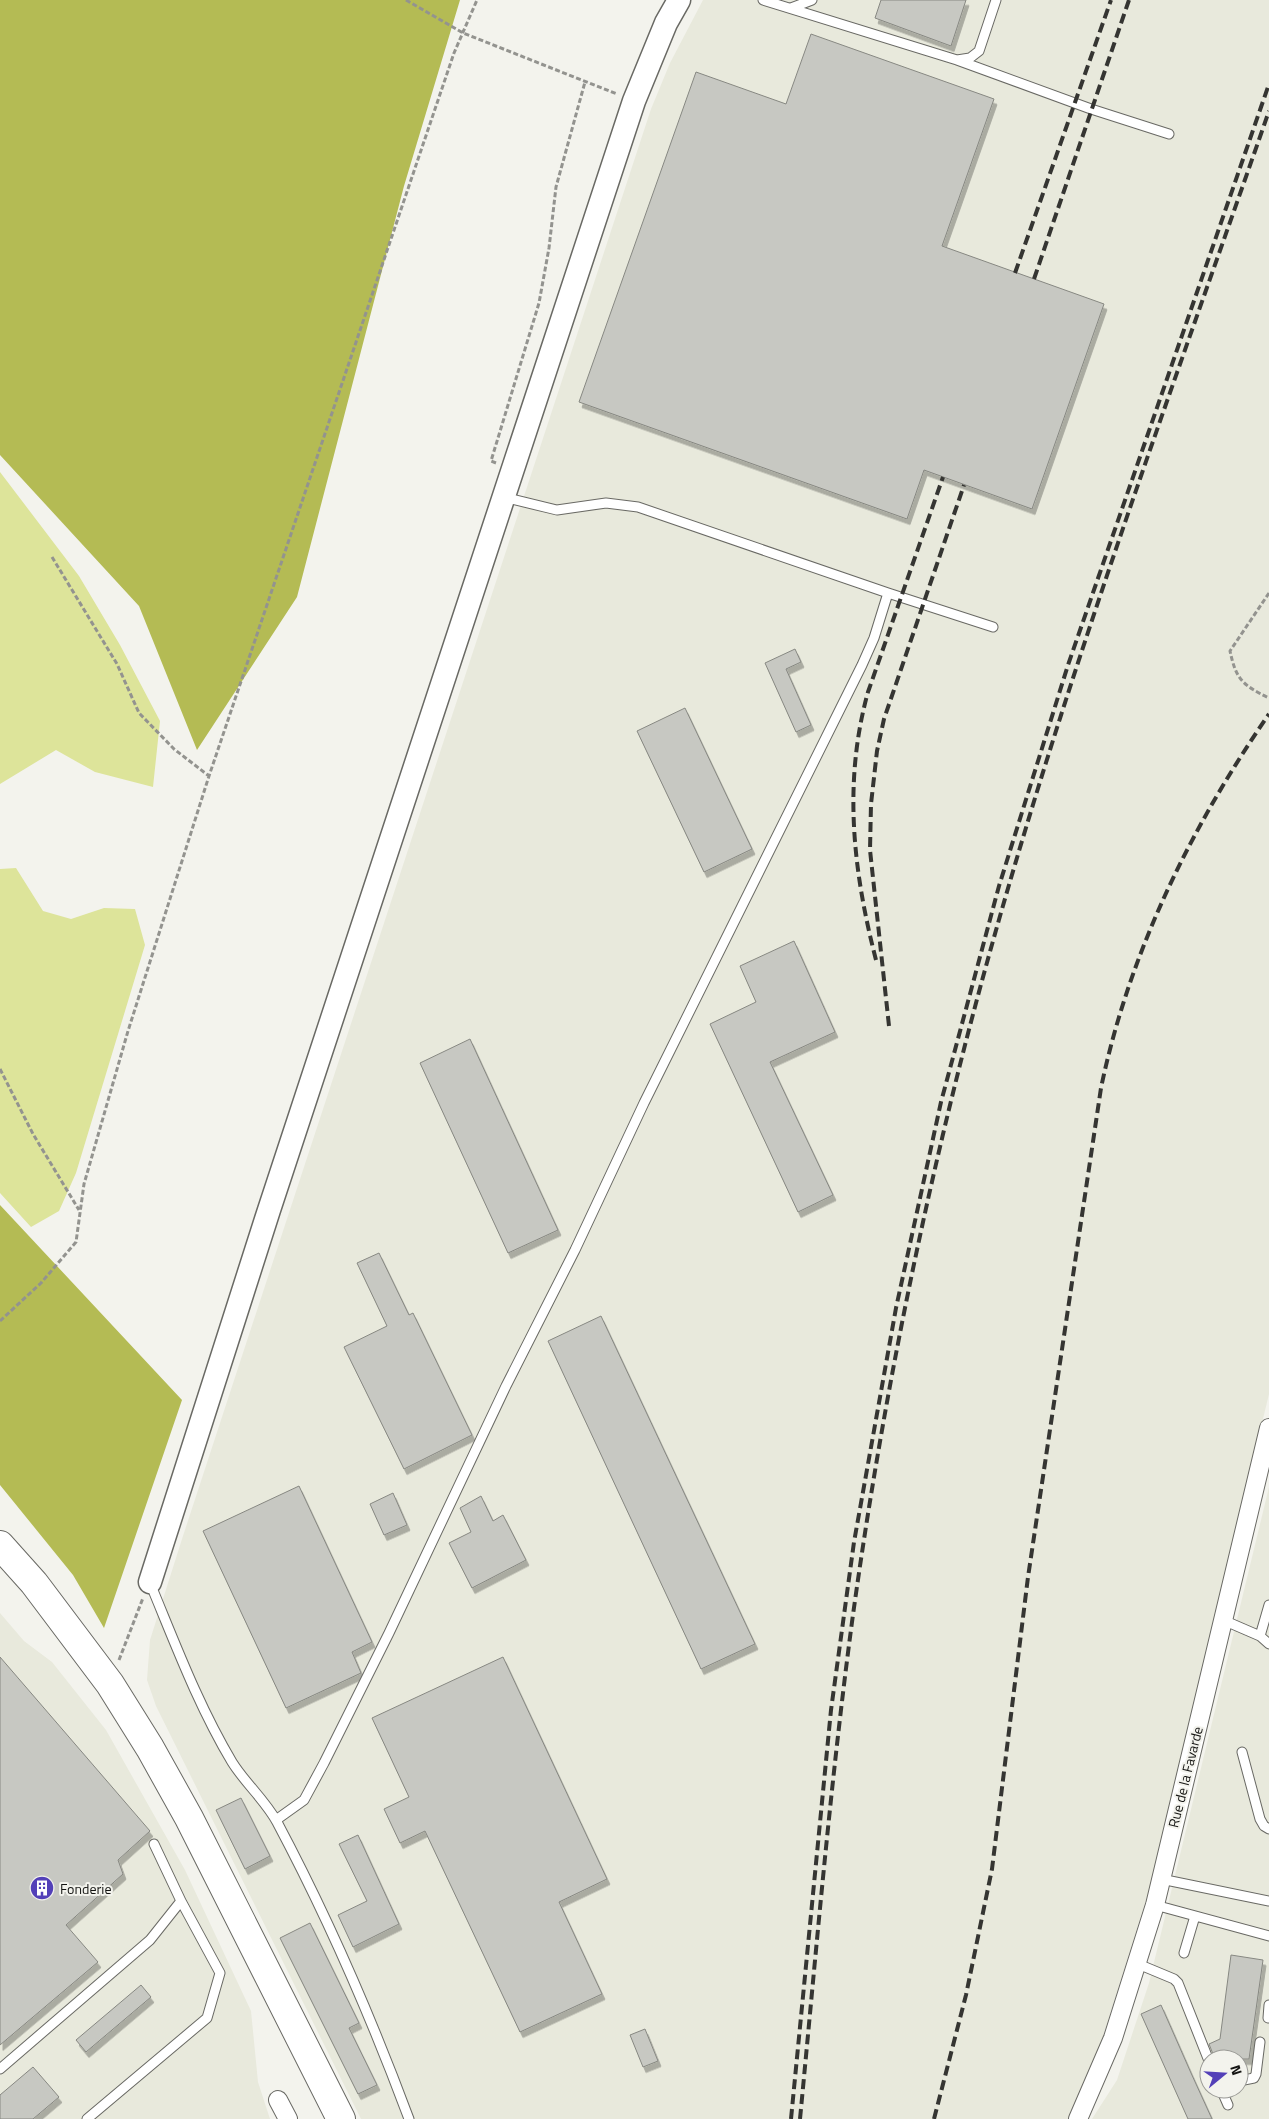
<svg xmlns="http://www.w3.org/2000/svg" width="1269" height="2119" viewBox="0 0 1269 2119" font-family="'Titillium Web',sans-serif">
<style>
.built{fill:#e8e9dc;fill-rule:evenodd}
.green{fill:#dde49a}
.forest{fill:#b4bb54}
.building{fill:#c7c8c2;stroke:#878882;filter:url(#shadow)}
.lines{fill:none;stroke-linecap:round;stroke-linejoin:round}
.service-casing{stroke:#696964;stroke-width:11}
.minor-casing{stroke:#696964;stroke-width:20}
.tertiary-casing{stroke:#696964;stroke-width:25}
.primary-casing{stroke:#696964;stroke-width:30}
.path{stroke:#93938f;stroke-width:3;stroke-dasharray:5 2.5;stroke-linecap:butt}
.service{stroke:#fff;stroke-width:9}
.minor{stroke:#fff;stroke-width:18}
.tertiary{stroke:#fff;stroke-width:22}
.primary{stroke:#fff;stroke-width:28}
.rail{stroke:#353532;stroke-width:4;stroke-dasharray:10 5;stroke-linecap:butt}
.labels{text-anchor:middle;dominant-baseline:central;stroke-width:4;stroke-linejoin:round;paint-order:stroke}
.street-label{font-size:14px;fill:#131311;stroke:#f3f3ed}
.poi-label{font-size:14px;fill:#131311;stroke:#f3f3ed;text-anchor:start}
</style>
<defs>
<filter id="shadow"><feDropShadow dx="3" dy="5.5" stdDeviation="0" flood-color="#0004"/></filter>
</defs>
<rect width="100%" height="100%" fill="#f3f3ed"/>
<!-- built -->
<path class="built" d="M703 0H1269V1394L1150 1887 1099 2049 1070 2119H361L156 1706 147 1680 150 1640 182 1539 651 109 670 63Z
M1269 1487V2119H1092L1117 2080 1149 1983ZM1209 2059H1239V2089H1209Z
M0 1613 24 1641 52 1662 106 1730 185 1870 251 2011 258 2082 270 2119H0Z"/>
<!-- green -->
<path class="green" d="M0 472 79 576 120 645 160 721 153 787 95 772 56 750 0 784Z
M16 868 43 911 71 919 104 908 135 909 145 945 76 1173 59 1211 31 1227 0 1193V869Z"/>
<!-- forest -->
<path class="forest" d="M0 0H460L404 186 297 597 197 750 139 606 0 455Z
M0 1205 182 1400 104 1628 73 1575 0 1485Z"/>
<!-- building -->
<path class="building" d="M881 0H966L951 46 875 18Z
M811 34 994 99 942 246 1104 304 1032 509 924 470 907 519 579 402 696 72 786 104Z
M795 649 801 662 786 669 811 725 796 732 765 663Z
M685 708 752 849 704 872 637 731Z
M794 941 835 1032 770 1062 833 1195 798 1212 710 1024 756 1002 740 966Z
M470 1039 558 1230 508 1253 420 1063Z
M379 1253 409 1315 413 1313 472 1435 404 1469 344 1347 387 1326 357 1263Z
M601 1316 755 1644 701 1669 548 1341Z
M299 1486 372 1642 352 1652 361 1673 286 1708 203 1531Z
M393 1493 407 1525 384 1535 370 1504Z
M481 1496 493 1521 503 1515 526 1560 472 1588 449 1543 471 1532 460 1508Z
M0 1657 150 1831 118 1860 123 1874 66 1925 98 1962 0 2045Z
M503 1657 607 1879 559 1902 602 1994 520 2032 425 1831 400 1843 384 1809 409 1797 372 1718Z
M241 1798 270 1856 245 1869 216 1810Z
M358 1835 399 1924 353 1947 338 1915 367 1901 339 1844Z
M310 1923 359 2023 349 2028 377 2085 358 2094 280 1938Z
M1231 1955 1263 1960 1249 2059H1215L1209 2044 1220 2039Z
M141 1985 151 1997 86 2052 76 2040Z
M1161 2005 1191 2073 1212 2119H1188L1141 2014Z
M645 2029 658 2061 643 2067 630 2035Z
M33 2067 59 2097 33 2119H0V2095Z"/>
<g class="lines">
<!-- service casing -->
<g class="service-casing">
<path id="service" d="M763 0 957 60 970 58 979 51 996 0
M791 8 812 0
M957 60 1091 109 1169 134
M503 497 557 510 606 503 638 507 888 593 993 627
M150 1583C175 1643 198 1705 232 1762 245 1783 265 1800 277 1822 328 1918 371 2017 409 2119
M1223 1620 1260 1636 1269 1644
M1260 1636 1269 1605
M1242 1752 1260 1819 1264 1826 1269 1829
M276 1820 304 1800 324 1763 389 1633 506 1386 575 1250 644 1103 862 665 874 638 888 593
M1161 1879 1269 1901
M1155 1905 1269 1936
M1184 1953 1195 1916
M1138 1964 1174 1979 1178 1983 1209 2061
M1268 2018 1269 2005
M0 2069 150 1940 181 1901 154 1844
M1239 2081 1254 2078 1256 2074 1260 2042
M1221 2089 1228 2105
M87 2119 207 2018 220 1973 181 1901"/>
</g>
<!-- minor casing -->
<g class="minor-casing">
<path id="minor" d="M278 2100 288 2119
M1078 2119 1113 2038 1155 1905 1269 1428"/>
</g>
<!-- tertiary casing -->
<g class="tertiary-casing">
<path id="tertiary" d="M150 1582 269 1210 634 101 666 23 679 0"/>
</g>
<!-- primary casing -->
<g class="primary-casing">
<path id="primary" d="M0 1545 34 1583 110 1684 150 1748 189 1818 341 2119"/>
</g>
<!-- path -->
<path class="path" d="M406 0 463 33 617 94
M496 463 491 461 539 303 549 248 556 187 585 82
M52 557 117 664 139 713 174 749 209 776
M1269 593 1230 651C1236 679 1242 685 1269 698
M0 1069 33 1134 79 1210
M0 1321 41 1283 76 1242 84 1184 128 1031 209 776 454 53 477 0
M119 1660 143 1598"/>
<!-- service -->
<use href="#service" class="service"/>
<!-- minor -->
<use href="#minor" class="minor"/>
<!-- tertiary -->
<use href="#tertiary" class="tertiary"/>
<!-- primary -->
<use href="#primary" class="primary"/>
<!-- rail -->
<path class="rail" d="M1015 273 1111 0
M1034 279 1129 0
M876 960C853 871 843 782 868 692L943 477
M889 1026 870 850 871 804 877 751 884 719 964 485
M791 2119 831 1710 854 1542 896 1308 941 1102 999 886 1068 665 1269 84
M800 2119C816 1953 830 1787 852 1622 876 1447 909 1273 951 1101 1033 764 1155 438 1269 111
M934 2119 966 1995 992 1869 1028 1577 1101 1088C1129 953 1191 827 1269 714"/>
</g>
<!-- icons -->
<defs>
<g id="building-disc" transform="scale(1.25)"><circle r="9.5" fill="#5340b8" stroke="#f3f3ed"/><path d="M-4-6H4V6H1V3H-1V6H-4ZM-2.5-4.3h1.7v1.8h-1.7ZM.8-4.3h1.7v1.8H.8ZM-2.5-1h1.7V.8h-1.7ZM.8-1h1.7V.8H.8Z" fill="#fff"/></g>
</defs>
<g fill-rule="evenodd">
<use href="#building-disc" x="42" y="1888"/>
</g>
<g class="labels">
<!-- street labels -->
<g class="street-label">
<text transform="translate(1185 1777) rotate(-76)">Rue de la Favarde</text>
</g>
<!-- poi labels -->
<g class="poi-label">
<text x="60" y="1888">Fonderie</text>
</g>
</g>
<!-- north arrow -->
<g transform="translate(1224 2074) rotate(72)"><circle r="24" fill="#f3f3ed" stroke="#999995"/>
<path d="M0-4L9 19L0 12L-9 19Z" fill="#5340b8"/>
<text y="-8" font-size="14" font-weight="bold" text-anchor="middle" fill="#131311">N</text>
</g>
</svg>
